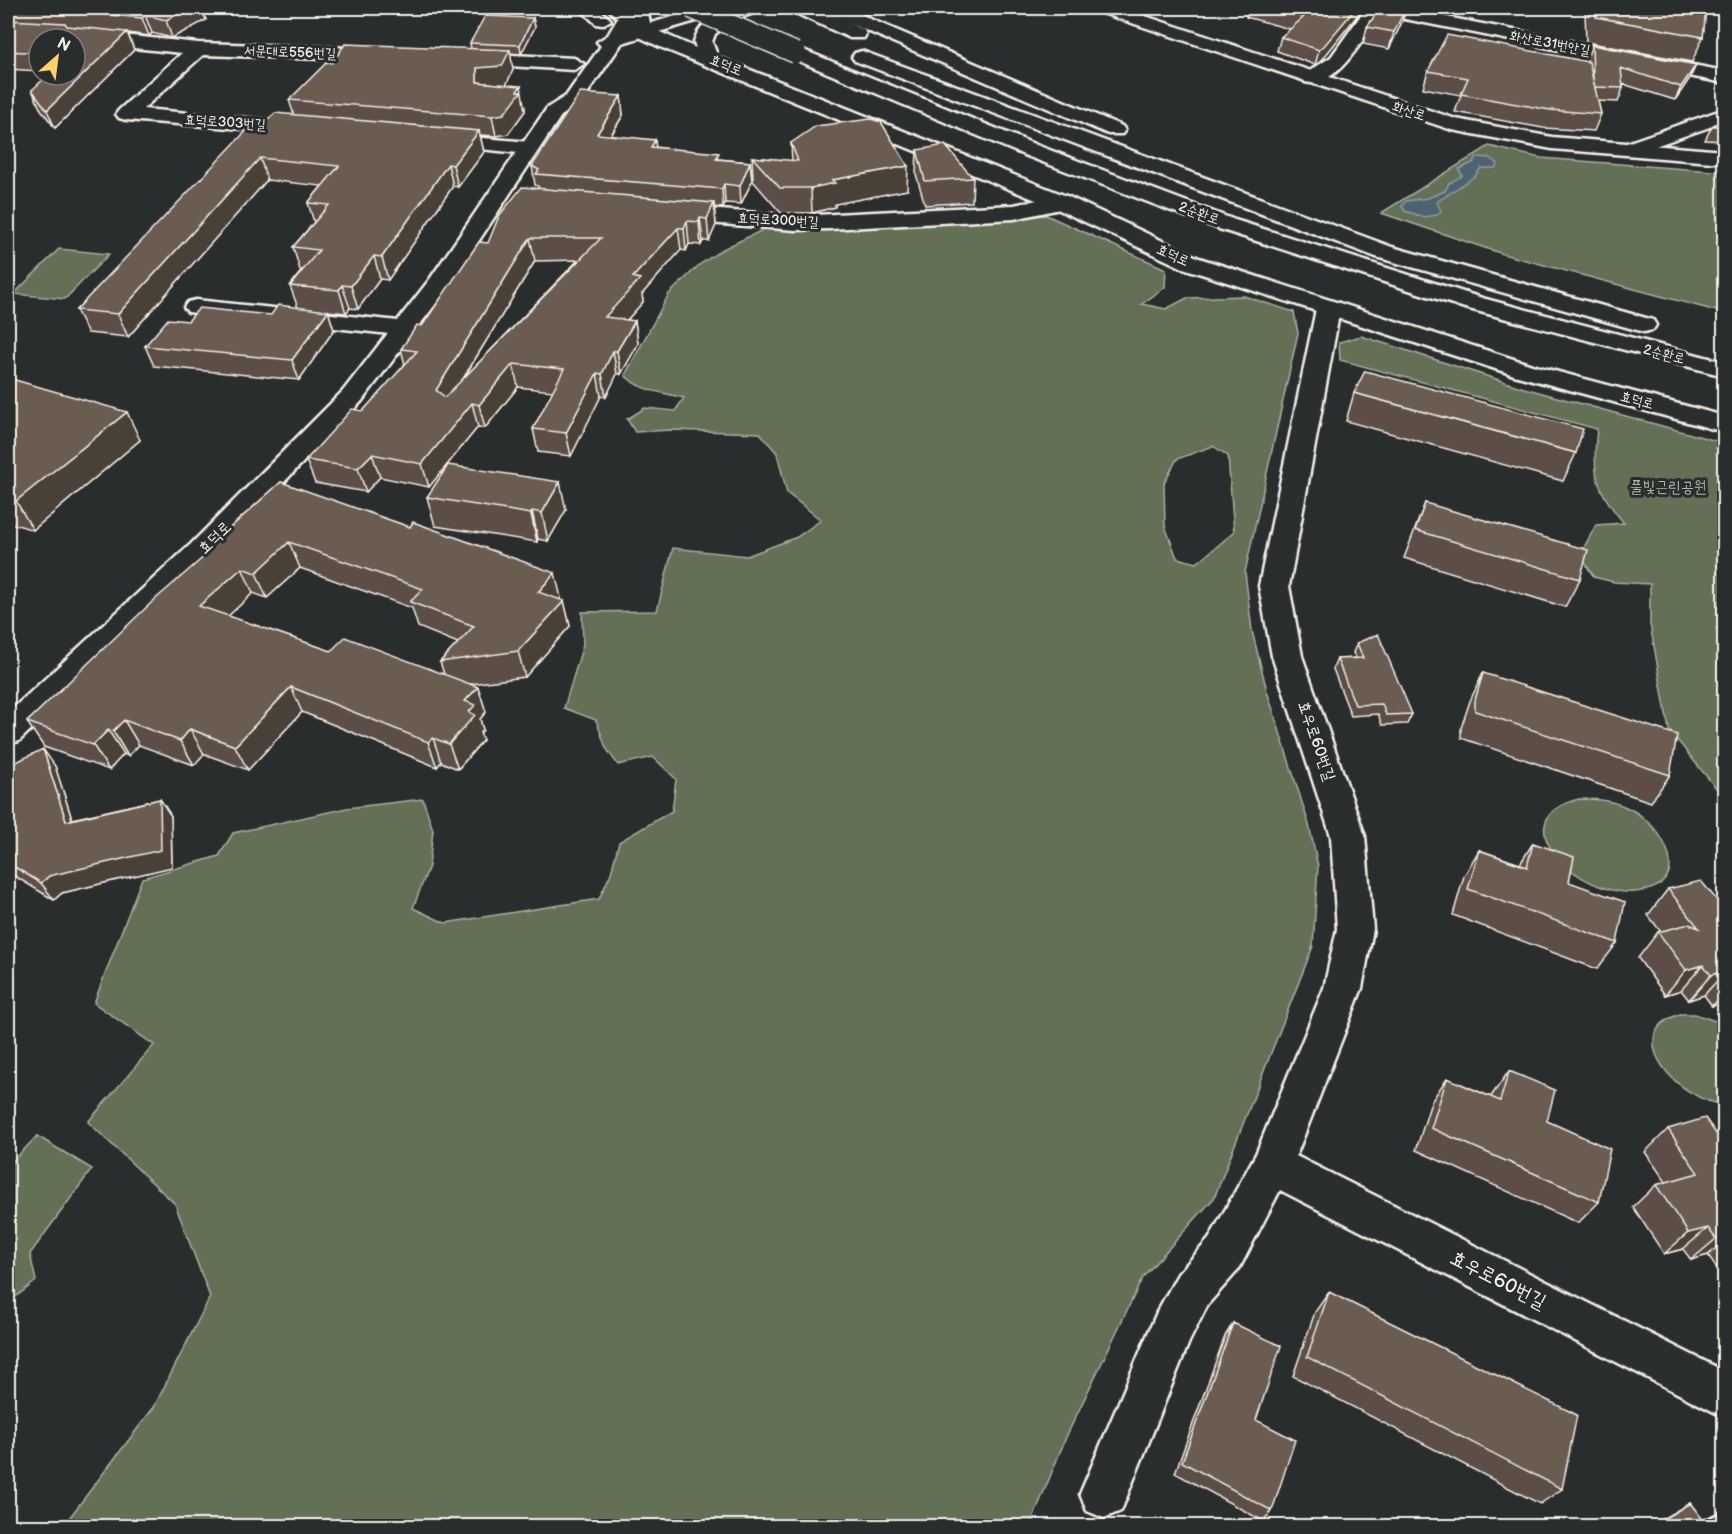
<svg xmlns="http://www.w3.org/2000/svg" width="1732" height="1534" viewBox="0 0 1732 1534" font-family="'Balsamiq Sans','Poor Story',sans-serif">
<style>
.green{fill:#636f57;stroke:#acb0a0;stroke-width:1.5;fill-rule:evenodd}
.water{fill:#4e6472;stroke:#909ca1;stroke-width:1.5}
.lines{fill:none;stroke-linecap:round;stroke-linejoin:round}
.minor-casing{stroke:#f4f1e8;stroke-width:5}
.tertiary-casing{stroke:#f4f1e8;stroke-width:5}
.secondary-casing{stroke:#f4f1e8;stroke-width:5}
.primary-casing{stroke:#f4f1e8;stroke-width:5}
.trunk-casing{stroke:#f4f1e8;stroke-width:5}
.minor{fill:#2a2d2e;fill-rule:evenodd}
.tertiary{fill:#2a2d2e;fill-rule:evenodd}
.secondary{fill:#2a2d2e;fill-rule:evenodd}
.primary{fill:#2a2d2e;fill-rule:evenodd}
.trunk{fill:#2a2d2e;fill-rule:evenodd}
.trunk-bridge-casing{stroke:#f4f1e8;stroke-width:23;stroke-linecap:butt}
.trunk-bridge{stroke:#2a2d2e;stroke-width:20}
.wall{fill:#5b4e46;stroke:#f4f1e8;stroke-width:1.5;fill-rule:evenodd}
.shaded-wall{fill:#4a4039;stroke:#f4f1e8;stroke-width:1.5}
.building{fill:#6a5b51;stroke:#f4f1e8;stroke-width:1.5;fill-rule:evenodd}
.labels{text-anchor:middle;dominant-baseline:central;stroke-width:6;stroke-linejoin:round;paint-order:stroke}
.far-street-label{font-size:14px;fill:#f4f1e8;stroke:#2a2d2e}
.park-label{font-size:16px;fill:#b3b6a7;stroke:#2a2d2e}
.street-label{font-size:16px;fill:#f4f1e8;stroke:#2a2d2e}
.near-street-label{font-size:20px;fill:#f4f1e8;stroke:#2a2d2e}
</style>
<rect width="100%" height="100%" fill="#2a2d2e"/>
<filter id="ink" filterUnits="userSpaceOnUse"><feTurbulence type="fractalNoise" baseFrequency=".0167" numOctaves="2"/><feDisplacementMap in="SourceGraphic" scale="12" xChannelSelector="R" yChannelSelector="G"/><feConvolveMatrix kernelMatrix="1 2 1 2 8 2 1 2 1" color-interpolation-filters="sRGB"/></filter>
<g filter="url(#ink)">
<!-- green -->
<path class="green" d="M1489 146 1541 158 1724 172V313L1503 254 1381 213Z
M1046 215 1166 269 1165 287 1142 304 1166 309 1187 298 1244 296 1294 312 1298 333 1245 572 1252 631 1267 691 1309 825 1318 866 1313 946 1214 1198 1143 1277 1067 1435 1030 1526H63L154 1407 210 1297 175 1204 88 1122 154 1045 94 1003 142 878 219 856 233 833 347 808 423 799 433 830 429 866 413 908 445 923 599 899 611 873 619 842 672 811 676 779 653 757 618 765 606 748 596 720 564 708 583 645 582 612 657 611 673 548 747 556 797 537 821 520 787 493 777 453 760 433 671 430 635 432 627 419 645 408 675 411 684 398C665 392 639 392 625 375L669 294 699 265 723 249 771 226 815 229ZM1213 446 1228 456 1234 532 1197 563 1177 558 1165 526 1164 483 1177 459Z
M59 249 109 254 65 299 14 294Z
M1361 336 1524 388 1724 443V798L1669 730 1650 624V584L1614 582 1594 577 1580 555 1596 525 1624 523C1595 489 1592 474 1597 429L1340 360 1339 342Z
M1579 799C1596 799 1612 800 1628 808 1665 825 1697 887 1635 892 1578 897 1498 819 1579 799Z
M1680 1014H1695L1724 1024V1104C1682 1103 1617 1035 1680 1014Z
M37 1136 92 1169 30 1254 36 1281 8 1303V1166Z"/>
<!-- water -->
<path class="water" d="M1477 157 1490 158 1498 164 1495 168H1481L1475 176 1437 202 1441 211 1437 215 1424 217 1405 211 1402 206 1406 201 1428 198 1445 191 1449 183 1462 176 1459 169 1473 163Z"/>
<g class="lines">
<!-- minor casing -->
<g class="minor-casing">
<path id="minor" d="M1366 8H1400L1724 71V83L1380 14C1365 36 1336 90 1305 82L1302 78 1305 74 1331 57Z
M8 23 198 43 383 49 392 55 383 61 203 55 143 109 315 124 318 128 315 132 308 134 126 120 119 118 116 114 119 110 182 53 75 42V39L8 35Z
M468 53 574 58 584 64 574 70 461 63 458 59 461 55Z
M1724 109V122L1635 153H1621L1618 149 1621 145Z
M437 134 529 142 536 144 539 148 536 152 529 154 430 144 427 140 430 136Z
M1061 195 1069 197 1072 202 1069 207 1014 219 829 229 795 230 670 220 662 218 659 213 662 208 670 206 795 216 1014 205Z
M196 300 408 322 417 324 420 329 417 334 408 336 188 312 184 307 188 302Z
M1328 302 1336 304 1340 309 1289 586 1302 656 1365 836 1373 929 1362 988 1296 1156 1724 1371V1417L1280 1190 1239 1269 1208 1304 1189 1342 1121 1511 1104 1518 1087 1511 1080 1494 1157 1312 1178 1274 1209 1239 1256 1154 1324 988 1337 929 1331 836 1272 656 1259 586 1316 309 1320 304Z"/>
</g>
<!-- tertiary casing -->
<g class="tertiary-casing">
<path id="tertiary" d="M629 8H647L651 28 696 48 694 42C702 13 733 8 760 8L757 12 734 20 715 34 712 42 718 57 1069 197 1199 258 1532 365 1724 416V432L1514 375 1183 268 1053 207 660 47 635 35Z"/>
</g>
<!-- secondary casing -->
<g class="secondary-casing">
<path id="secondary" d="M624 8H642L630 29 697 10 749 8 746 12 699 20 622 43 580 104 561 116 447 289 361 402 211 558 19 741 8 744V713L191 544 343 391 430 279 547 108 566 96 601 46 597 42 608 35Z
M811 8H836L870 19 873 23 864 29 814 12Z
M1096 8H1121L1456 119 1552 137 1724 151V163L1552 149 1452 130 1099 12Z"/>
</g>
<!-- primary casing -->
<g class="primary-casing">
<path id="primary" d="M579 8H598L611 20 602 25 596 24Z"/>
</g>
<!-- trunk casing -->
<g class="trunk-casing">
<path id="trunk" d="M607 8H626L651 31 642 37 635 35Z
M790 8H813L864 30 866 34 864 38H850L793 12Z
M830 8H851L870 19 1122 126 1125 130 1122 134H1108L858 27Z
M796 47 1039 146 1235 220 1482 298 1724 362V376L1465 308 1219 229 1024 155 789 57 787 53 789 49Z
M862 51 1392 247 1653 320 1656 325 1653 330 1644 332 1376 257 855 61 852 57 855 53Z"/>
</g>
<!-- minor -->
<use href="#minor" class="minor"/>
<!-- tertiary -->
<use href="#tertiary" class="tertiary"/>
<!-- secondary -->
<use href="#secondary" class="secondary"/>
<!-- primary -->
<use href="#primary" class="primary"/>
<!-- trunk -->
<use href="#trunk" class="trunk"/>
<!-- trunk-bridge casing -->
<g class="trunk-bridge-casing">
<path id="trunk-bridge" d="M691 8 796 53"/>
</g>
<!-- trunk-bridge -->
<use href="#trunk-bridge" class="trunk-bridge"/>
</g>
<!-- wall -->
<path class="wall" d="M8 8H202L206 20 172 38 152 33 149 36 128 33 134 50 55 128 40 108 32 90 75 75V39H39V71L8 69Z
M1248 8H1361L1360 12 1321 61 1315 65 1277 51 1281 37 1290 29 1246 17Z
M1380 8H1406L1402 22 1389 49 1363 44 1367 27Z
M1587 8H1706L1703 37 1692 62 1586 42 1585 12Z
M533 18 535 27 521 54 510 53 513 70 506 85 525 106V111L508 134 496 136 480 135 484 152 458 187 453 186 388 280 380 279 358 309 350 308 346 313 328 311 334 330 299 380 154 366 145 346 188 321 271 315 298 308 290 286 302 270H300L293 247 314 222 308 203 322 186 267 180 128 337 88 333 76 310 257 131 294 115 289 100 471 49 470 43Z
M1592 45 1696 65 1690 78 1675 100 1623 84V88L1618 102 1598 101 1601 114 1594 131 1543 128 1455 112 1461 95 1423 88 1428 71 1587 61V58Z
M621 96 623 115 611 136 656 147 719 159 750 162 752 181 741 204 725 203 723 208 714 207 716 225 709 241H703L701 245 689 244 686 251 681 250 642 294 643 302 627 320 635 321 638 344 621 374H617L606 397 601 396 571 456 538 452 533 429 553 391 518 387 485 428 478 427 429 487 380 477 366 492 315 483 306 460 363 411 405 365 401 349 422 326 488 243 539 188 538 186 535 185 532 166ZM578 260 463 379 535 261Z
M1725 119V141L1705 140 1712 126Z
M791 143 907 190 835 204V207L812 213H781L753 181 752 157 792 161Z
M917 150 973 178 972 202 925 205 916 174Z
M8 378 140 440 33 530 8 522Z
M1354 393 1576 453 1563 481 1346 421Z
M281 482 561 598 560 600 564 601 570 626 525 677 471 684 478 687 486 712 480 719 483 730 480 733 483 740 458 769 441 762 437 767 302 712 248 770 204 754 194 765 139 745 128 756 124 754 109 770 44 747 27 722 204 557 202 553ZM300 568 412 608 418 627 458 643 440 662 444 674 331 651 228 616 253 593 267 598Z
M427 497 566 510 548 541 538 539 537 542 435 526Z
M1425 503 1580 579 1565 607 1404 558Z
M1357 643 1412 714 1407 724 1382 725 1378 714 1351 716 1333 669 1337 659 1356 658 1353 653Z
M1483 673 1670 775 1651 802 1461 738V728L1470 701Z
M8 766H55L72 819 160 799 171 816 172 867 62 893 54 900 8 872Z
M1533 843 1569 882 1617 943 1597 969 1453 915 1464 876 1479 850 1520 864Z
M1668 889 1725 910V1003L1712 1006 1704 995 1689 1000 1681 990 1665 995 1638 958 1658 932H1661L1648 915Z
M1509 1071 1547 1121 1599 1202 1578 1223 1416 1150 1431 1102 1447 1078 1491 1097 1492 1095Z
M1668 1129 1725 1146V1268L1718 1270 1708 1255 1691 1260 1683 1249 1664 1254 1633 1207 1656 1185 1666 1182 1645 1152Z
M1329 1292 1562 1489 1540 1504 1293 1376 1315 1312Z
M1233 1323 1256 1420 1272 1511 1263 1521 1175 1473 1225 1336Z
M1690 1503 1703 1520 1725 1508V1527H1648Z"/>
<!-- shaded-wall -->
<path class="shaded-wall" d="M190 8H202L206 20 172 38 166 20Z
M1356 8H1361L1360 12 1321 61 1315 65 1319 50Z
M1406 8 1402 22 1389 49 1394 32Z
M145 15 152 33 149 36 142 18Z
M533 18 535 27 521 54 520 45Z
M127 32 134 50 55 128 47 110Z
M510 50 513 70 506 85 477 82V68Z
M1696 65 1690 78 1675 100 1681 87Z
M521 86 525 111 508 134 496 136 492 116Z
M621 96 623 115 600 153 597 134Z
M479 131 484 152 458 187 453 165Z
M655 140 657 159 651 147Z
M260 158 267 180 128 337 118 314Z
M750 162 752 181 741 204 740 186Z
M448 164 453 186 388 280 382 257Z
M908 166 907 190 835 204V207L812 213 811 188 832 180Z
M724 184 725 203 723 208 722 189Z
M714 203 716 225 709 241 707 219Z
M700 218 703 241 701 245 699 222Z
M687 221 689 244 686 251 684 228Z
M678 228 681 250 642 294 643 302 609 340 605 317 633 277Z
M530 238 535 261 442 413 436 390Z
M374 256 380 279 358 309 351 286Z
M342 285 350 308 346 313 339 290Z
M328 311 334 330 299 380 292 360Z
M635 321 638 344 621 374 617 351Z
M613 351 617 374 606 397 602 374Z
M513 364 518 387 485 428 479 405Z
M597 373 601 396 571 456 566 433Z
M472 403 478 427 429 487 422 464Z
M127 412 140 440 33 530 16 501Z
M372 454 380 477 366 492 358 468Z
M560 482 566 510 548 541 542 513Z
M532 511 538 539 537 542 531 514Z
M289 542 300 568 267 598 256 573Z
M242 568 253 593 212 631 199 606Z
M555 573 561 598 544 617 538 592Z
M564 601 570 626 525 677 518 651Z
M291 687 302 712 248 770 235 746Z
M478 687 486 712 480 719 483 730 480 733 483 740 458 769 449 744 465 701Z
M124 720 139 745 128 756 113 731Z
M190 729 204 754 194 765 180 741Z
M108 730 124 754 109 770 93 745Z
M433 738 441 762 437 767 428 742Z
M43 749 55 766 78 838 66 821Z
M160 799 171 816 172 867 62 893 54 900 41 883 49 876Z
M1703 965 1681 990 1665 995 1686 970Z
M1725 971V972L1704 995 1689 1000 1711 975Z
M1725 993V1003L1712 1006Z
M1708 1228 1683 1249 1664 1254 1688 1233Z
M1725 1237V1241L1708 1255 1691 1260 1716 1239Z"/>
<!-- building -->
<path class="building" d="M38 8H190L166 20 145 15 142 18Z
M1266 8H1356L1324 46 1319 50 1281 37 1304 17Z
M1380 8H1406L1394 32 1367 27Z
M1595 8H1706L1703 37 1596 17Z
M485 16 533 18 520 45 470 43Z
M8 20 65 23 67 26 127 32 47 110 32 90 48 75H75V39H39V53L8 51Z
M1447 35 1589 62 1601 114 1550 110 1461 94 1468 78 1428 71Z
M345 44 510 50 502 66 477 68V82L521 86 517 91 521 92 504 114 492 116 289 100 327 62 332 63Z
M1592 45 1696 65 1681 87 1621 68 1623 88 1595 87 1593 79Z
M580 93 621 96 597 134 655 140 651 147 719 153 716 159 750 162 740 186 724 184 722 189 536 174 539 170 532 166Z
M275 113 479 131 453 165 448 164 382 257 374 256 351 286 342 285 339 290 290 286 319 250 293 247 329 205 308 203 339 166 260 158 118 314 76 310 247 130 257 131Z
M871 119 881 122 908 166 832 180 835 183 811 188H780L752 157 798 161 791 143 816 126Z
M1725 119V126H1712Z
M945 145 973 178 925 181 917 150Z
M522 187 714 203 707 219 700 218 699 222 687 221 684 228H678L633 277 640 279 605 317 635 321 617 351H613L602 374 597 373 566 433 533 429 564 369 513 364 479 405 472 403 422 464 372 454 358 468 306 460 352 409 363 411 417 351 401 349 417 325 422 326 479 242 488 243 499 216ZM530 238H601L445 397 436 390Z
M278 305 328 311 292 360 145 346 168 319 188 321 199 308 271 315Z
M1365 371 1583 429 1576 453 1354 393Z
M8 378 127 412 16 501 8 499Z
M448 465 560 482 542 513 532 511 531 514 427 497Z
M281 482 410 527 413 522 555 573 538 592 564 601 518 651 440 662 474 626 410 602 423 589 289 542 256 573 242 568 199 606 331 651 345 637 478 687 465 701 475 705 469 712 475 715 449 744 433 738 428 742 291 687 235 746 190 729 180 741 124 720 113 731 108 730 93 745 27 722 152 602 206 555 202 553Z
M1425 503 1588 550 1580 579 1415 530Z
M1378 634 1412 714 1386 715 1382 704 1355 705 1337 659 1363 658 1357 643Z
M1483 673 1677 735 1670 775 1475 711V700Z
M43 749 66 821 160 799 161 850 49 876 41 883 8 863V766Z
M1533 843 1574 857 1569 882 1625 902 1617 943 1468 889 1479 850 1527 867Z
M1701 881 1725 910V971L1711 975 1703 965 1686 970 1658 932 1689 924 1699 928 1668 889Z
M1509 1071 1555 1090 1547 1121 1610 1149 1599 1202 1431 1128 1447 1078 1500 1101Z
M1705 1118 1725 1146V1237L1716 1239 1708 1228 1688 1233 1656 1185 1698 1173 1668 1129Z
M1329 1292 1577 1415 1562 1489 1307 1357Z
M1233 1323 1281 1346 1256 1420 1295 1440 1272 1511 1182 1462Z
M1690 1503 1704 1521 1725 1509V1527H1650Z"/>
</g>
<g class="labels">
<!-- far-street labels -->
<g class="far-street-label">
<text transform="translate(1550 43) rotate(11)">화산로31번안길</text>
<text transform="translate(290 52) rotate(2)">서문대로556번길</text>
<text transform="translate(726 65) rotate(22)">효덕로</text>
<text transform="translate(1409 111) rotate(18)">화산로</text>
<text transform="translate(225 122) rotate(4)">효덕로303번길</text>
<text transform="translate(1199 213) rotate(20)">2순환로</text>
<text transform="translate(778 220) rotate(3)">효덕로300번길</text>
<text transform="translate(1173 255) rotate(24)">효덕로</text>
<text transform="translate(1664 354) rotate(14)">2순환로</text>
<text transform="translate(1637 400) rotate(15)">효덕로</text>
</g>
<!-- park labels -->
<g class="park-label">
<text x="1668" y="487">풀빛근린공원</text>
</g>
<!-- street labels -->
<g class="street-label">
<text transform="translate(215 538) rotate(-44)">효덕로</text>
<text transform="translate(1316 741) rotate(71)">효우로60번길</text>
</g>
<!-- near-street labels -->
<g class="near-street-label">
<text transform="translate(1498 1280) rotate(27)">효우로60번길</text>
</g>
</g>
<!-- margin -->
<rect width="1732" height="1534" fill="none" stroke="#2a2d2e" stroke-width="30"/>
<rect x="15" y="15" width="1702" height="1504" fill="none" stroke="#f4f1e8" stroke-width="2" filter="url(#ink)"/>
<!-- north arrow -->
<g transform="translate(57 57) rotate(28)"><circle r="28" fill="#2a2d2e" stroke="#7b7b78" stroke-width="1.5"/>
<path d="M0-4.5L10 22L0 15L-10 22Z" fill="#ffd166"/>
<text y="-9" font-size="16" font-weight="bold" text-anchor="middle" fill="#f4f1e8">N</text>
</g>
</svg>
